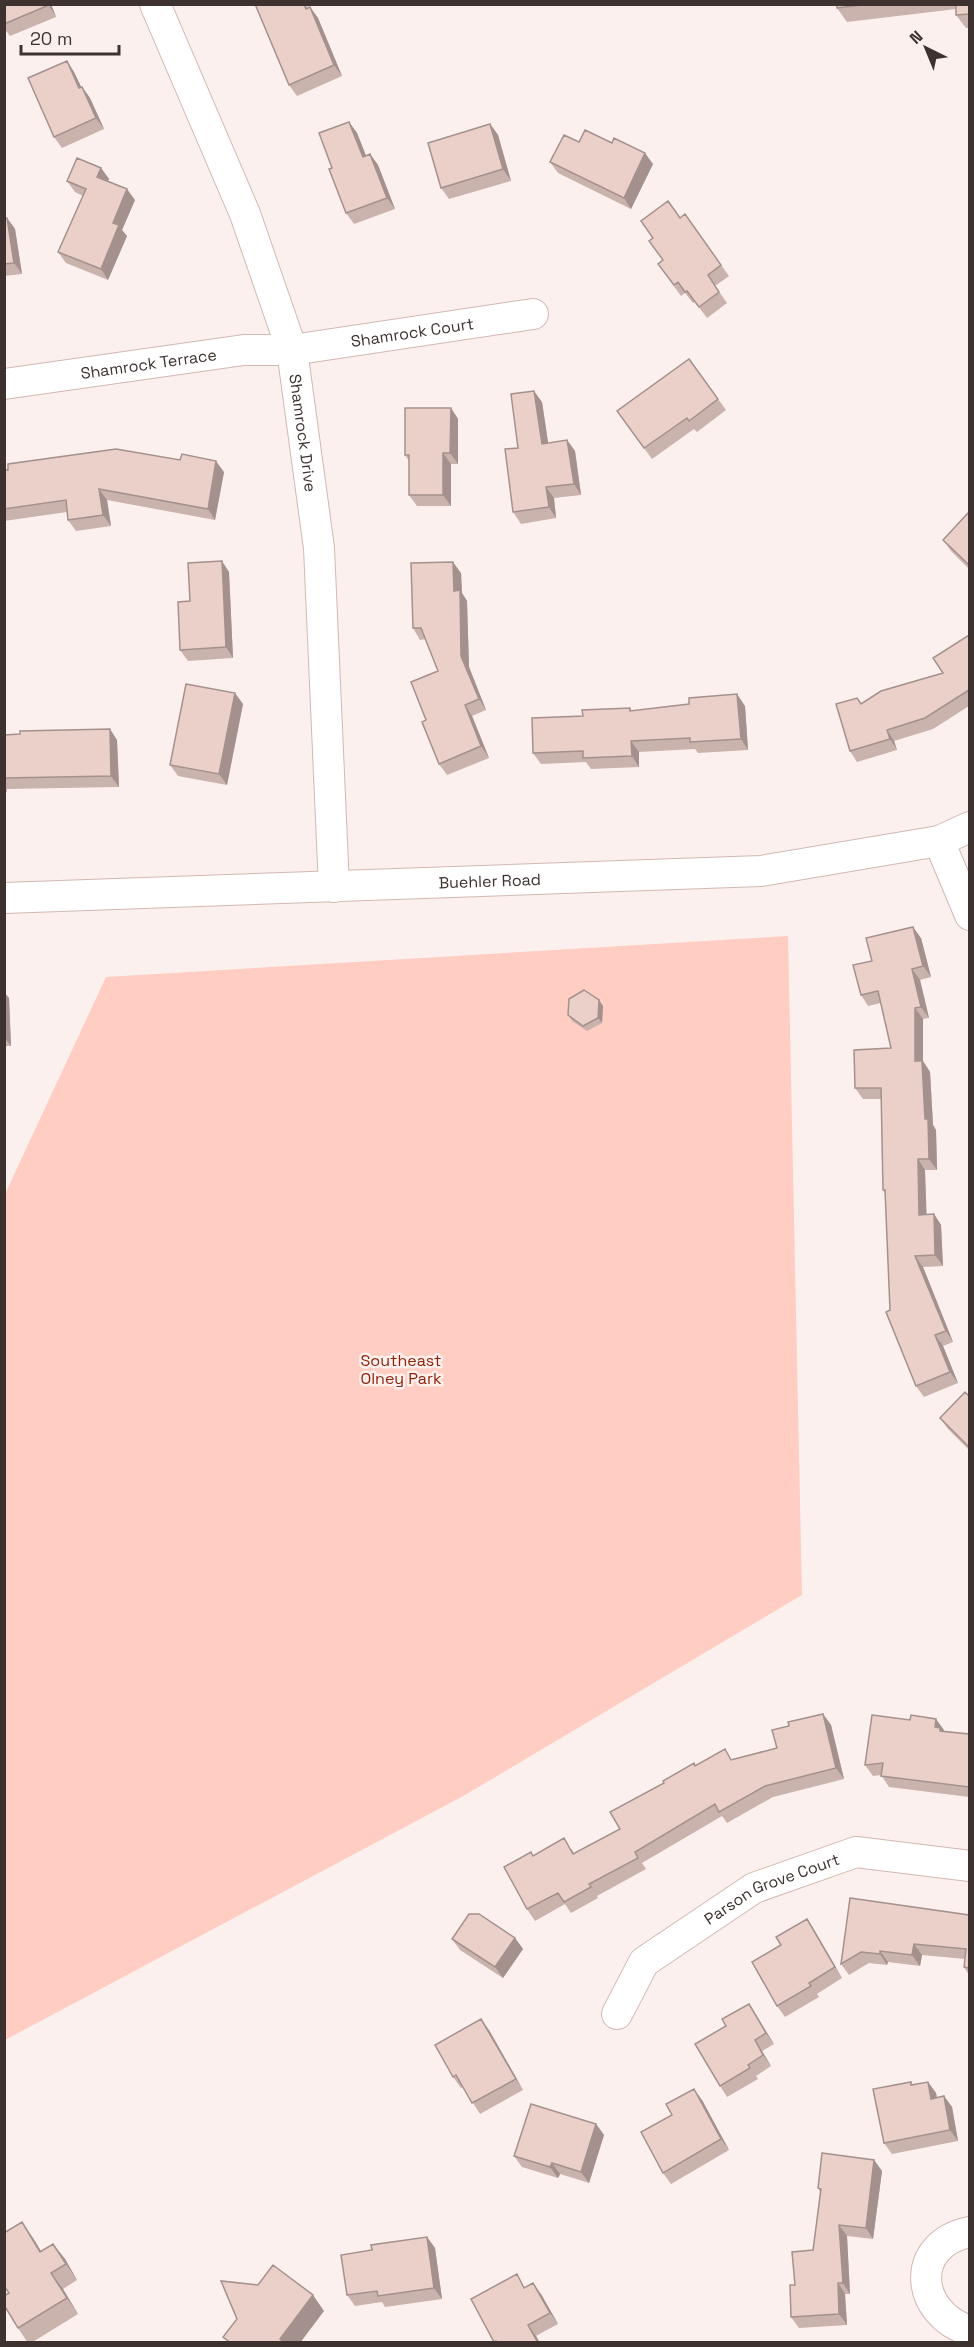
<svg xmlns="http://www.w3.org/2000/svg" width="974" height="2347" viewBox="0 0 974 2347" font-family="'Space Grotesk',sans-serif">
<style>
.green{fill:#ffcdc1}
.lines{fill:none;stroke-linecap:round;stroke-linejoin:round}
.minor-casing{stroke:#d2b8b1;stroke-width:32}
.minor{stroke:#fff;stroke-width:30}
.wall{fill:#cab2ad}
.shaded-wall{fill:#a4918d}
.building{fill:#ebcfc9;stroke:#a4918d;stroke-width:1.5}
.labels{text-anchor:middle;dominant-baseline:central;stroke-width:5;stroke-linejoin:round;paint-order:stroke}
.street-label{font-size:16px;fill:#3d3230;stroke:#fcf0ee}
.park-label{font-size:16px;fill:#8e230a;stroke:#fcf0ee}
</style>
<rect width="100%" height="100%" fill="#fcf0ee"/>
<!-- green -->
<path class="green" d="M788 936 802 1595 465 1795 5 2040V1194L106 977Z"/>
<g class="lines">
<!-- minor casing -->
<g class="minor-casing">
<g id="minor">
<path id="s1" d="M155 4 245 214 292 350 319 548 334 887"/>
<path id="s2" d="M4 384 244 350H292L533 314"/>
<path d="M939 841 970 915"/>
<path id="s3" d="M4 898 761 871 939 841 970 827"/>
<path id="s4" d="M617 2014 644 1962 754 1888 856 1852 970 1866"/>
<path d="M970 2232C909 2244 914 2313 970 2331"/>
</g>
</g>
<!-- minor -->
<use href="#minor" class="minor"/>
</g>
<!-- wall -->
<path class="wall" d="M4 4H51L56 17 10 36 4 28Z
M255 4H307L308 8 310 7 318 18 342 76 297 96 289 85Z
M837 4H969V28H966L956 15V9L847 22 837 8Z
M67 61 74 72 81 87H82L90 98 104 129 62 148 54 137Z
M349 122 357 133 366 156 370 154 378 165 395 209 354 224 346 213 332 168Z
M490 124 498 135 511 181 449 199 441 188Z
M579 142 653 164 631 209 558 173 550 162Z
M101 168 109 179 108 181 135 200 122 230 127 236 108 280 66 263 58 252 83 196 75 192 67 181Z
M685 214 729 276 715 286 727 303 707 318 695 302 693 303 685 293 681 296 658 264 663 261 653 238Z
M4 218H7L15 229 22 274 4 276Z
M689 359 726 410 697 432 694 429 652 459 617 411Z
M542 402 548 443 567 440 575 451 581 495 554 498 556 518 521 524 513 512 518 448Z
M451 408 458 419V464H451V506H417L409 495V461L405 455Z
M4 470 224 472 215 520 107 500 111 526 76 531 68 520 67 512 4 521Z
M969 512V569L951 551 943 540Z
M229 572 233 658 188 661 180 650 190 601Z
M461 573 462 593 467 601 469 667 486 710 472 716 489 758 447 775 439 764 426 720 438 671 426 639 420 640 413 628Z
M969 635V706L933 729 894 741 897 750 857 762 850 751 861 704 943 673Z
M243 704 227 785 178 776 170 765Z
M745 706 748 750 698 753 695 749 639 752V767L591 769 586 762 541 764 533 753 583 716 630 708 632 711Z
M4 735 117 740 119 787 7 789V792H4Z
M921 938 931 977 920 980 929 1018 923 1019V1061L930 1072 933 1125 936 1130 937 1170H925L926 1215 934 1214 941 1225 943 1266 923 1267 953 1342 943 1346 958 1383 924 1397 916 1386 890 1310 885 1194 883 1190 881 1099H863L855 1088 891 1048 881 1003 868 1006 861 995 872 961Z
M4 992 9 998 11 1046H4Z
M599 1000 603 1006 602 1023 587 1031 572 1021 568 1015Z
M969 1396V1450L948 1429 940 1418Z
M823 1714 831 1725 844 1779 773 1797 727 1823 722 1816 642 1863 646 1869 597 1896 598 1898 571 1913 565 1904 535 1921 527 1909 533 1856 572 1849 574 1854 620 1829 696 1766 732 1759 777 1748 789 1726Z
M910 1720 944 1730V1731L969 1734V1797L889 1787 881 1775 873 1776 865 1765Z
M850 1898 969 1915V1975L964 1967 965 1959 922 1955 920 1966 888 1962 887 1965 869 1963 849 1975 841 1964Z
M814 1930 842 1978 817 1994 819 1997 785 2017 777 2006 781 1945Z
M515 1938 523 1949 503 1978 460 1950 452 1939Z
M756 2015 774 2044 762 2051 771 2066 756 2076 758 2079 727 2097 720 2086Z
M489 2030 523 2090 480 2114 463 2087 461 2088 453 2077Z
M911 2082 913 2085 928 2082 936 2093 937 2098 944 2096 952 2107 958 2141 892 2154 884 2143Z
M702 2100 729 2150 671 2184 663 2173Z
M596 2124 604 2135 589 2183 560 2174 558 2178 522 2167 514 2156Z
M874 2160 882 2171 873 2239 847 2236 850 2294H845L847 2325 799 2328 791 2317 795 2285 813 2250 820 2192 818 2188Z
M427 2237 435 2248 442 2299 385 2307 382 2302 355 2306 347 2295 372 2250Z
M33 2238 41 2251 53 2244 65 2259 77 2280 63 2289 78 2314 31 2343H28L18 2328 9 2293Z
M525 2287 541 2294 558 2324 536 2336 540 2343H494Z"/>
<!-- shaded-wall -->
<path class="shaded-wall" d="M48 4H51L56 17Z
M310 7 318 18 342 76 334 65Z
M67 61 74 72 87 99 79 88Z
M82 87 90 98 104 129 96 118Z
M349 122 357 133 371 168 363 157Z
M490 124 498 135 511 181 503 169Z
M645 153 653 164 631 209 624 198Z
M370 154 378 165 395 209 387 198Z
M101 168 109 179 105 188 97 177Z
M127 189 135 200 122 230 127 236 108 280 101 269 113 223Z
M7 218 15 229 22 274 14 263Z
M534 391 542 402 550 455 542 444Z
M451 408 458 419V464L450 453Z
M567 440 575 451 581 495 574 484Z
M443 453 451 464V506L443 495Z
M216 461 224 472 215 520 208 509Z
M546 487 554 498 556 518 549 507Z
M99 489 107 500 111 526 103 515Z
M222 561 229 572 233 658 226 647Z
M453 562 461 573 462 593 467 601 469 667 486 710 479 699 461 656 454 591Z
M235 693 243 704 227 785 219 774Z
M737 694 745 706 748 750 741 739Z
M465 705 472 716 489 758 481 746Z
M110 729 117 740 119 787 111 776Z
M887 730 894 741 897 750 890 739Z
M631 741 639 752V767L632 756Z
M913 927 921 938 931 977 923 966Z
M912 969 920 980 929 1018 921 1007Z
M4 992 9 998 11 1046 4 1037Z
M599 1000 603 1006 602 1023 598 1018Z
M915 1008 923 1019V1061L930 1072 933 1125 936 1130 937 1170 929 1159 925 1119 915 1061Z
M918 1159 925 1170 927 1226 919 1215Z
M934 1214 941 1225 943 1266 935 1255Z
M915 1256 923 1267 953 1342 946 1331Z
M935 1335 943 1346 958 1383 950 1372Z
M823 1714 831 1725 844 1779 836 1768Z
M936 1719 944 1730V1733L935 1727Z
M807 1919 814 1930 842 1978 835 1967Z
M515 1938 523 1949 503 1978 495 1967Z
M914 1944 922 1955 920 1966 912 1955Z
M880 1951 888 1962 887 1965 880 1954Z
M749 2004 756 2015 774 2044 766 2033Z
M481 2019 489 2030 523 2090 516 2079Z
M755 2040 762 2051 771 2066 763 2055Z
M928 2082 936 2093 939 2110 931 2099Z
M694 2089 702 2100 729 2150 721 2139Z
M944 2096 952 2107 958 2141 950 2130Z
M596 2124 604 2135 589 2183 581 2172Z
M874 2160 882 2171 873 2239 866 2228Z
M552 2163 560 2174 558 2178 550 2167Z
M22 2222 33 2238 51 2268 40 2252Z
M839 2225 847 2236 850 2294 843 2283Z
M427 2237 435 2248 442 2299 434 2288Z
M53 2244 65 2259 77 2280 66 2264Z
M51 2273 63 2289 78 2314 67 2298Z
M533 2283 541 2294 558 2324 550 2313Z
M838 2283 845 2294 847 2325 839 2314Z
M313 2295 324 2311 300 2343H282L280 2339Z
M528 2325 536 2336 540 2343H538Z"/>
<!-- building -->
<path class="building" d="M4 4H48L49 5 4 24Z
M255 4H304L306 9 310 7 334 65 289 85Z
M837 4H869L837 8Z
M956 4H969V14L956 15Z
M67 61 79 88 82 87 96 118 54 137 28 78Z
M349 122 363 157 370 154 387 198 346 213 329 169 332 168 319 133Z
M490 124 503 169 441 188 428 143Z
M585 130 612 143 614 138 645 153 624 198 550 162 564 135 579 142Z
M77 158 101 168 97 177 127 189 113 223 119 225 101 269 58 252 86 189 67 181Z
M668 201 680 218 685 214 721 265 708 275 719 292 699 307 687 291 685 292 678 282 674 285 658 264 663 260 649 241 653 238 641 221Z
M4 218H7L14 263 4 264Z
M689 359 718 399 689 421 687 418 644 448 617 411Z
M534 391 542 444 567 440 574 484 546 487 549 507 513 512 505 449 518 448 511 394Z
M405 408H451L450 453H443V495H409V455H405Z
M116 449 180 460 182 454 216 461 208 509 99 489 103 515 68 520 66 500 4 509V470H8V464Z
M969 512V565L943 540Z
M222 561 226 647 180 650 178 602 190 601 188 563Z
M453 562 454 591 460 590 461 656 479 699 465 705 481 746 439 764 422 722 426 720 411 682 438 671 421 628H413L411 563Z
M969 635V690L925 718 887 730 890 739 850 751 836 704 857 698 861 704 881 691 943 673 933 658Z
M186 684 235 693 219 774 170 765Z
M737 694 741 739 690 742V738L631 741 632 756 583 758V751L533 753 532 718 583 716 582 710 630 708V711L689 704V698Z
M110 729 111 776 4 778V735L20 734V731Z
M913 927 923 966 912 969 921 1007 915 1008V1061H922L925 1119H928L929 1159H918L919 1215 934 1214 935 1255 915 1256 946 1331 935 1335 950 1372 916 1386 886 1312 890 1310 885 1190H883L881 1088H855L854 1050 891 1048 878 991 861 995 853 965 872 961 866 938Z
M584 990 599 1000 598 1018 583 1026 568 1015 569 999Z
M965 1392 969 1396V1447L940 1418Z
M823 1714 836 1768 765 1786 719 1812 715 1804 635 1852 638 1858 589 1884 591 1887 564 1902 558 1893 527 1909 504 1867 531 1852 533 1856 564 1838 573 1854 620 1829 610 1812 664 1783 663 1781 694 1763 695 1766 725 1749 731 1760 777 1748 772 1730 789 1726 788 1722Z
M872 1715 910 1720 911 1715 936 1719 935 1727 940 1728V1731L969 1734V1787L881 1776 883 1763 865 1765Z
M850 1898 969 1915V1968L964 1967 966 1949 914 1944 912 1955 880 1951V1954L861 1952 841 1964Z
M469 1914H479L515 1938 495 1967 452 1939Z
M807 1919 835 1967 809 1983 811 1986 777 2006 752 1962 781 1945 776 1937Z
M749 2004 766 2033 755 2040 763 2055 748 2065 750 2068 720 2086 695 2044 726 2026 722 2019Z
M481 2019 516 2079 472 2103 456 2075 453 2077 435 2045Z
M911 2082V2085L928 2082 931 2099 944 2096 950 2130 884 2143 873 2089Z
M694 2089 721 2139 663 2173 641 2132 672 2115 666 2104Z
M531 2104 596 2124 581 2172 552 2163 550 2167 514 2156Z
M822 2153 874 2160 866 2228 839 2225 843 2283H838L839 2314 791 2317 790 2285H795L792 2252 813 2250 821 2189 818 2188Z
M22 2222 40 2252 53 2244 66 2264 51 2273 67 2298 18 2328 4 2305V2296L9 2293 4 2286V2233Z
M427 2237 434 2288 378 2296 377 2291 347 2295 341 2255 372 2250 371 2245Z
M273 2265 313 2295 280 2339 284 2343H231L223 2337 237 2319 221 2281 258 2285Z
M517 2274 524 2288 533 2283 550 2313 528 2325 538 2343H497L496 2341 494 2342 471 2299Z"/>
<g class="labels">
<!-- street labels -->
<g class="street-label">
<text stroke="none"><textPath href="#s2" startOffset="412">Shamrock Court</textPath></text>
<text stroke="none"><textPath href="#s2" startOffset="146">Shamrock Terrace</textPath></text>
<text stroke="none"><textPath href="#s1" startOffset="456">Shamrock Drive</textPath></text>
<text stroke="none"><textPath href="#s3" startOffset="486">Buehler Road</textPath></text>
<text stroke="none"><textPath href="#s4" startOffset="207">Parson Grove Court</textPath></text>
</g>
<!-- park labels -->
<g class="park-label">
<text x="401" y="1360">Southeast<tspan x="401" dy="18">Olney Park</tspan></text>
</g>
</g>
<!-- border -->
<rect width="974" height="2347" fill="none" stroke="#3d3230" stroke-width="12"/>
<!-- north arrow -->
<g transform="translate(926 48) rotate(317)" stroke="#fcf0ee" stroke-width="4.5" paint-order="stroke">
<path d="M0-4.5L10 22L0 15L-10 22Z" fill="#3d3230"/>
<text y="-9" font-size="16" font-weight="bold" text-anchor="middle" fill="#3d3230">N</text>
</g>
<!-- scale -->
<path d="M21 45v9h98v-9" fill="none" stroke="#3d3230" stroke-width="3"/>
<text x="30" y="45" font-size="18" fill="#3d3230" stroke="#fcf0ee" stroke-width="4.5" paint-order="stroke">20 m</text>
</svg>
